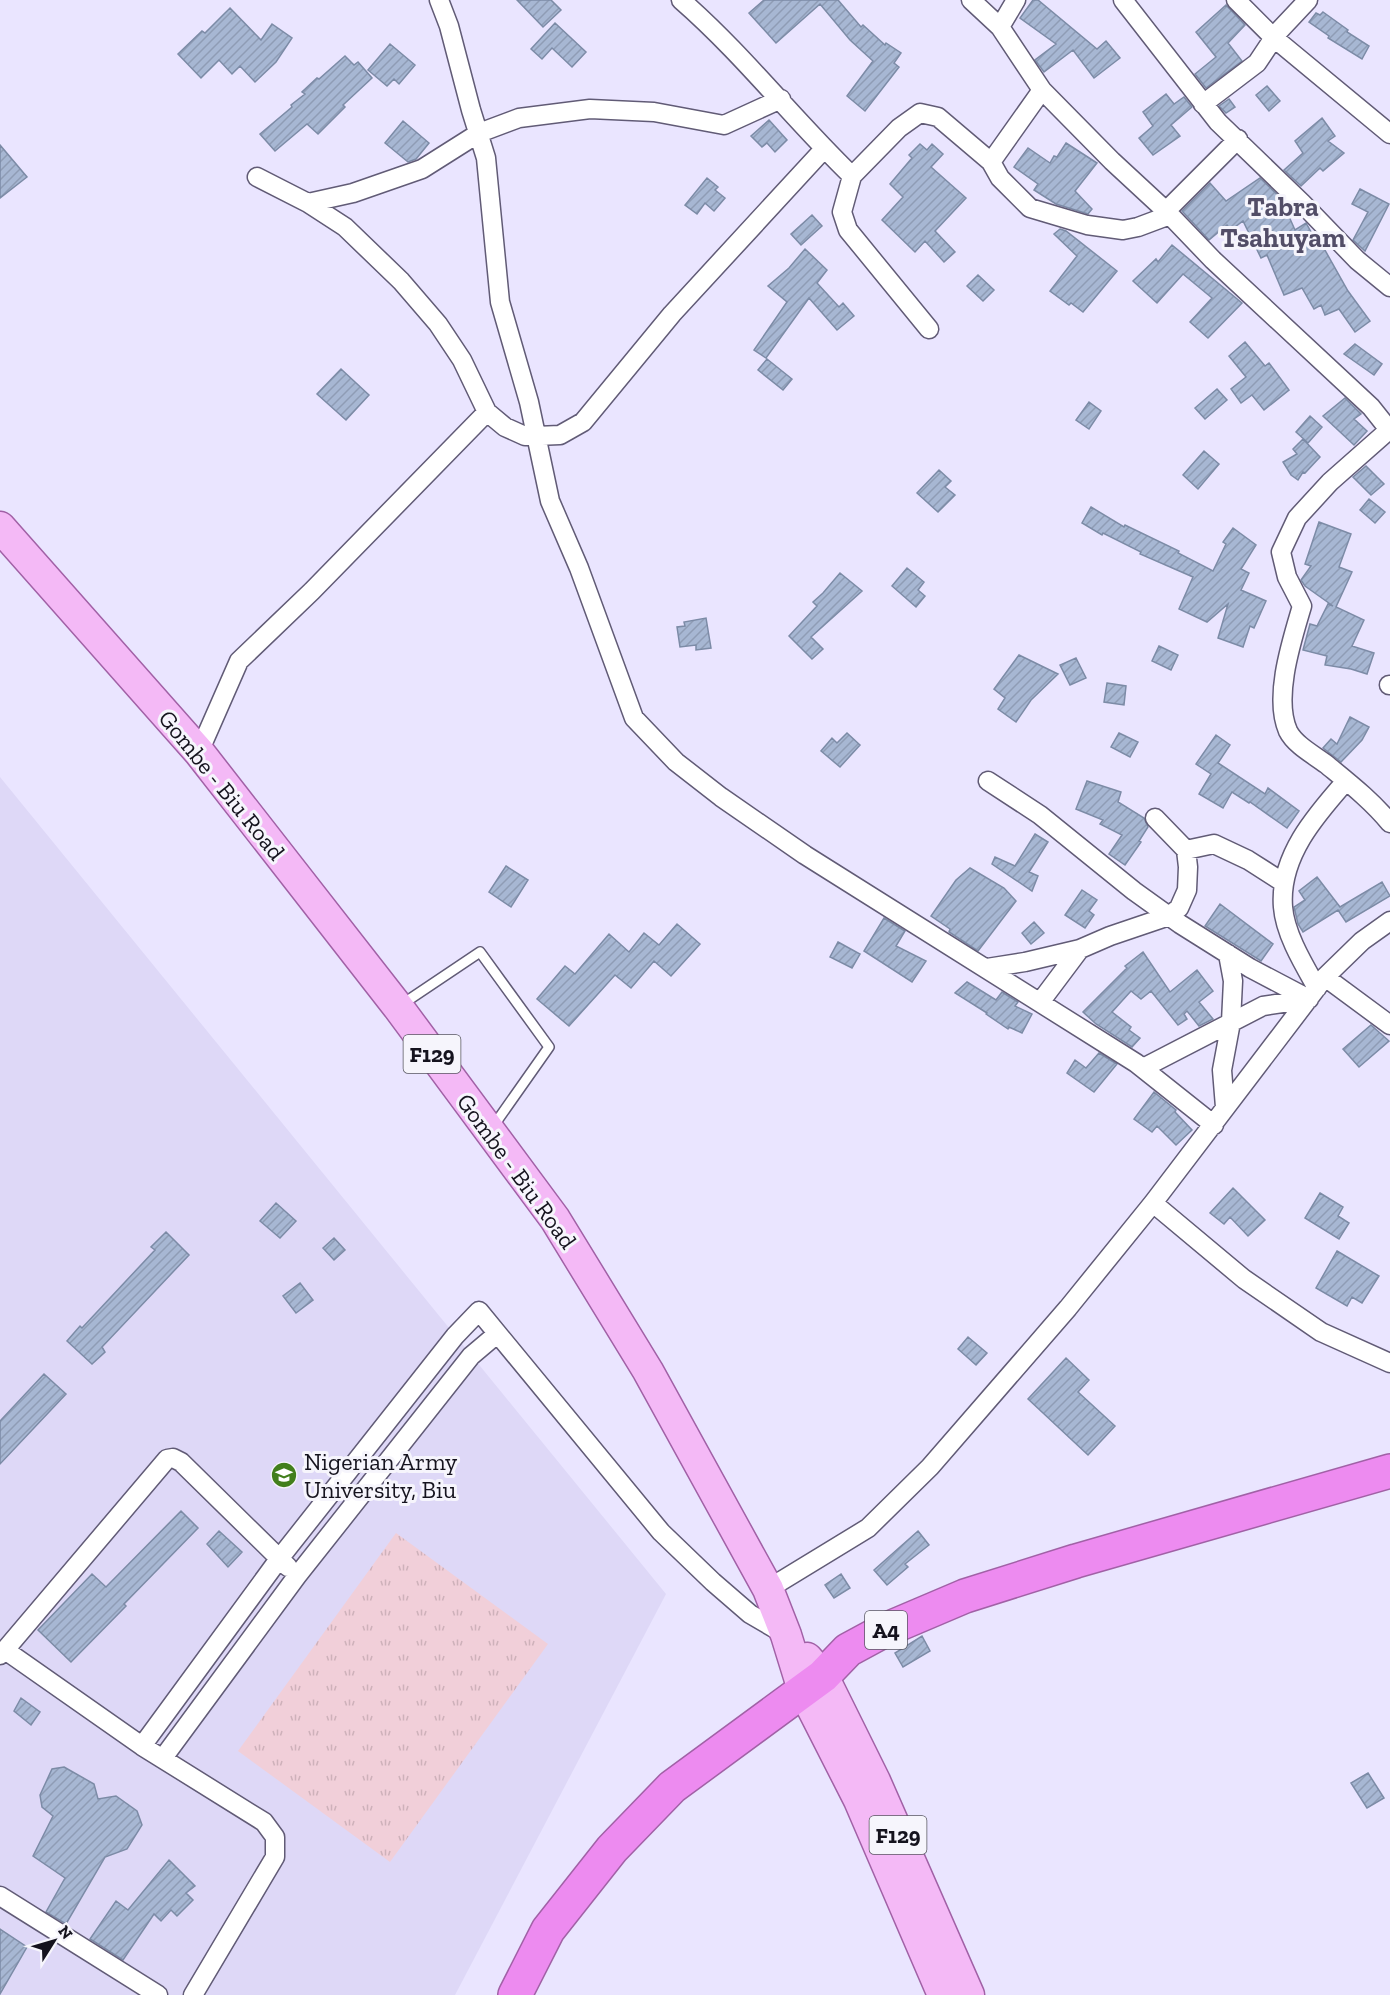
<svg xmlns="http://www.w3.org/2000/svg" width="1390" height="1995" viewBox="0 0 1390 1995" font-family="'Zilla Slab',serif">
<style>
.built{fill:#ded8f7}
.grass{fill:url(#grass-tufts)}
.building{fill:url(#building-hatch);stroke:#7c8ba6;stroke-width:1.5}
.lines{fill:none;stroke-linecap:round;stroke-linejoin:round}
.lane-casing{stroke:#615b76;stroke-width:12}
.street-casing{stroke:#615b76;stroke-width:21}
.primary-casing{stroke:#a161a6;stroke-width:33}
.highway-casing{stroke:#a161a6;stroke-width:36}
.lane{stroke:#fff;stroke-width:9}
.street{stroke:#fff;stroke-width:18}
.primary{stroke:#f4b9f6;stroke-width:30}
.highway{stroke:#ed8bf0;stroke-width:33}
.labels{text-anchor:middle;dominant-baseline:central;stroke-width:6;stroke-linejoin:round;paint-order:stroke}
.shield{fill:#f6f5fc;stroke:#585761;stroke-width:1.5}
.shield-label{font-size:22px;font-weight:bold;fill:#15131e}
.street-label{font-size:24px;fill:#15131e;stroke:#f6f5fc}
.poi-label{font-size:24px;fill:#15131e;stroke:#f6f5fc;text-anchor:start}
.quarter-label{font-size:27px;font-weight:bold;fill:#524d67;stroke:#f6f5fc}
</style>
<defs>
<pattern id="grass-tufts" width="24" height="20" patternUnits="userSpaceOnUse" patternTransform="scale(1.5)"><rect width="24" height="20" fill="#f1cfd9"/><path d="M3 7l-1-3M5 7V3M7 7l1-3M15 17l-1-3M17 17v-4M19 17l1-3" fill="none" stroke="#ceb1ba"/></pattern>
<pattern id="building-hatch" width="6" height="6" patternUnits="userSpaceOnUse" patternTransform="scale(1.5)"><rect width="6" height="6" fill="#a7b7d3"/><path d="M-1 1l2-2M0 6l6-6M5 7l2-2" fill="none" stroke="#8f9cb5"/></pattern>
</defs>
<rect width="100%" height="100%" fill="#eae5ff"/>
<!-- built -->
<path class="built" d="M0 777 666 1594 455 1995H0Z"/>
<!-- grass -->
<path class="grass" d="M396 1533 548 1644 390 1862 238 1751Z"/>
<!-- building -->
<path class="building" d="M517 0H551L561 10 543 27Z
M764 0H838L861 27 863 25 885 45 886 43 901 53 894 63 899 67 865 111 847 96 873 61 850 40 820 4 776 43 749 13Z
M1033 0H1038L1097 49 1106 41 1120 58 1094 78 1073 50 1044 72 1035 60 1056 44 1020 18Z
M1226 5 1245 25 1228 43 1242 61 1206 88 1195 74 1216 57 1196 32Z
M230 8 261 40 272 24 292 38 276 62 255 82 240 66 232 74 219 60 201 78 178 54 202 31 205 33Z
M1323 12 1348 30 1347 32 1369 46 1362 59 1328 38 1329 36 1309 22 1316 13 1320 15Z
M555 23 586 52 572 67 552 48 542 59 531 49Z
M390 44 415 65 399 84 394 79 387 86 368 70Z
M345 56 354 65 358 62 372 78 343 105 345 107 318 134 307 124 275 151 260 134 292 107 291 105 305 94 302 92 317 78 319 79Z
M1267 86 1280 101 1269 111 1256 95Z
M1166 94 1174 104 1184 97 1192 107 1171 125 1180 136 1153 155 1139 138 1153 126 1143 112Z
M1229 99 1235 107 1226 113 1219 106Z
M1322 118 1335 136 1328 141 1344 153 1323 171 1320 168 1301 186 1284 170 1303 153 1295 141Z
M769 120 787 140 775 152 767 143 762 147 751 136Z
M403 121 429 143 416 159 408 162 385 143Z
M1066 143 1097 163 1075 191 1092 209 1088 214 1056 204 1034 190 1038 184 1014 167 1028 148 1050 163 1054 156 1057 157Z
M920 144 927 150 932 144 943 154 931 167 966 198 935 231 955 252 944 262 925 241 915 252 882 220 903 197 890 184 912 158 909 155Z
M0 145 27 177 0 198Z
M707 178 718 187 715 190 725 198 714 211 705 203 697 214 685 205Z
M1260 178 1285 202 1283 203 1295 230 1306 223 1314 237 1317 236 1348 291 1370 321 1355 332 1339 309 1325 315 1321 305 1314 309 1302 288 1284 295 1267 255 1261 258 1243 221 1231 230 1227 225 1209 240 1182 211 1210 183 1226 201Z
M1360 189 1389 204 1365 251 1353 240 1368 212 1352 204Z
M812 215 822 226 801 245 791 234Z
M1060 229 1066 231 1117 271 1083 312 1071 303 1069 305 1050 291 1077 256 1054 234Z
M1172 245 1242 303 1208 338 1190 322 1212 298 1183 274 1157 303 1133 281 1156 259 1158 262Z
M805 249 827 270 817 283 839 307 843 303 854 316 837 330 809 298 766 358 754 350 787 302 768 286 789 268Z
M978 275 994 290 983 301 967 286Z
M1245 342 1265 366 1269 363 1289 390 1264 410 1252 395 1241 403 1231 389 1246 377 1229 356Z
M1355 344 1382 364 1374 375 1344 354Z
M767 359 792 379 783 390 758 370Z
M341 369 369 395 346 420 317 394Z
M1217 389 1227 400 1205 419 1195 408Z
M1345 398 1361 414 1354 419 1367 431 1354 445 1323 416Z
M1089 402 1101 411 1089 429 1076 420Z
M1310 416 1322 427 1308 443 1296 432Z
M1303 439 1320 457 1305 473 1303 472 1298 480 1291 475 1283 462 1297 454 1293 449Z
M1204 451 1219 464 1198 489 1183 475Z
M1366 466 1384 484 1371 495 1353 477Z
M939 470 951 481 945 487 955 495 938 512 917 493Z
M1369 499 1385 512 1375 523 1360 510Z
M1091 507 1124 527 1125 525 1179 551 1178 553 1213 571 1226 544 1223 542 1233 528 1256 545 1241 569 1249 573 1241 590 1266 601 1254 628 1250 626 1243 647 1218 638 1228 604 1207 622 1179 609 1193 577 1140 554 1141 552 1103 533 1102 535 1082 523Z
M1319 522 1351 534 1339 567 1352 572 1336 607 1364 620 1352 646 1374 653 1367 674 1351 669 1325 665 1327 656 1303 650 1310 624 1317 626 1328 604 1333 606 1305 586 1301 580 1311 566 1305 564Z
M907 568 924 582 918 590 925 596 916 607 892 586Z
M840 573 862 591 811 637 823 649 812 659 789 636 817 606 813 602 823 593Z
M706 618 711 648 696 650V645L680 647 677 627 685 626 684 622Z
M1159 646 1178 655 1171 670 1152 661Z
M1019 655 1058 674 1031 700 1016 722 998 709 1005 698 994 689Z
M1076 658 1086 678 1070 685 1060 665Z
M1107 683 1126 686 1124 705 1104 702Z
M1350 717 1369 727 1362 740 1341 762 1323 748 1331 739 1337 744Z
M847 733 860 745 840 767 821 751 832 738 837 743Z
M1119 733 1138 742 1130 757 1111 747Z
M1216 735 1230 745 1218 763 1265 794 1268 788 1299 811 1287 828 1250 802 1249 803 1232 792 1223 808 1199 794 1211 774 1196 764Z
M1087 781 1121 792 1118 802 1144 818 1148 827 1139 841 1141 842 1125 865 1109 854 1122 835 1100 824 1103 820 1076 809Z
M1035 834 1048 842 1029 872 1038 876 1032 891 992 864 995 857 1015 866Z
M506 866 528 880 511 907 489 892Z
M970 868 1004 888 1016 901 978 951 949 932 950 929 931 916 956 880Z
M1317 877 1340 907 1382 882 1390 896 1346 922 1338 910 1303 932 1298 924 1294 907 1305 900 1299 891Z
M1082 890 1097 900 1089 911 1094 915 1085 928 1065 915Z
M1220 904 1273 944 1261 961 1205 926Z
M884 918 905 931 896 946 926 961 912 982 864 951Z
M1034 922 1044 933 1031 944 1022 933Z
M677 924 700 944 671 976 654 961 631 988 615 975 569 1026 537 999 565 966 575 974 609 934 629 952 644 933 659 945Z
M838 942 860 954 852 968 830 957Z
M1143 952 1170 992 1197 970 1213 991 1199 1002 1213 1019 1199 1026 1187 1011 1184 1014 1187 1019 1178 1025 1151 991 1141 999 1131 991 1112 1012 1131 1027 1129 1030 1140 1038 1132 1047 1096 1024 1083 1012 1127 968 1125 966Z
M967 982 996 1000 1002 992 1018 1002 1015 1006 1032 1014 1022 1033 1009 1027 1008 1029 986 1014 987 1013 955 993Z
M1371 1025 1389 1041 1359 1067 1343 1049Z
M1099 1053 1117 1064 1094 1092 1067 1073 1075 1060 1086 1068Z
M1154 1092 1176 1110 1175 1112 1192 1130 1176 1145 1157 1126 1152 1132 1134 1119Z
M1233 1188 1265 1220 1248 1236 1230 1217 1224 1224 1210 1213Z
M1320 1193 1343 1207 1338 1216 1349 1223 1339 1239 1305 1218Z
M276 1203 296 1221 280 1238 260 1221Z
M166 1232 189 1255 102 1347 105 1352 92 1364 67 1341 80 1326 82 1328 155 1250 151 1247Z
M334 1238 345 1250 334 1260 323 1248Z
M1337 1251 1379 1276 1362 1303 1352 1297 1347 1306 1316 1288Z
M300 1283 313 1300 296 1313 283 1296Z
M968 1337 987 1353 976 1365 958 1349Z
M1066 1358 1089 1380 1078 1392 1115 1426 1088 1455 1028 1399Z
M44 1374 66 1394 0 1464V1421Z
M181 1511 198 1528 124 1604 126 1606 71 1662 38 1630 92 1574 106 1587Z
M219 1531 242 1552 228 1567 207 1544Z
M918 1531 929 1545 905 1564 908 1567 887 1585 874 1570Z
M841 1574 850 1588 834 1598 825 1585Z
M922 1636 930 1651 903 1667 895 1653Z
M21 1698 40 1712 31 1725 14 1711Z
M64 1767 94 1784 98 1799 116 1796 137 1811 142 1825 127 1849 105 1857 66 1924 46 1912 65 1878 33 1856 53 1816 42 1807 40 1795 52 1769Z
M1368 1773 1384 1798 1367 1808 1351 1783Z
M169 1860 195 1886 186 1893 193 1900 177 1916 171 1910 161 1921 154 1914 123 1960 90 1939 116 1901 128 1910Z
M0 1929 27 1947 0 1994Z"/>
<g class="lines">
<!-- lane casing -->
<g class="lane-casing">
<path id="lane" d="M401 1005 480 952 549 1047 492 1128"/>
</g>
<!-- street casing -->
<g class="street-casing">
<path id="street" d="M439 0 449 26 471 110 486 158 500 302 529 402 550 501 579 568 634 718 676 762 721 797 805 855 1136 1063 1214 1125
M681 0C743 54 793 119 852 176
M971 0 1000 27 1042 90 1112 161 1166 211 1213 260 1371 407 1390 431
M1123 0 1218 122 1302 203 1357 260 1390 287
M1236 0 1274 38 1390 134
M1000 27 1016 0
M1203 104 1257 63 1277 33 1308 0
M991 162 1042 90
M257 177 308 203 345 227 401 281 438 324 462 360 487 412 505 427 525 436H536L560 435 583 422 672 314 824 149
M308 203 353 193 422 169 479 133 519 118 590 109 654 112 724 125 781 99
M1166 211 1238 139
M929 329 848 230 842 212 852 176 899 128 920 113 938 117 991 162 1000 178 1030 208 1087 225 1123 230 1138 227 1170 215
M1390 429 1330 482 1297 518 1281 552 1287 577 1302 606C1292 640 1273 697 1288 731 1295 745 1314 755 1326 764 1349 783 1371 800 1390 823
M1389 685H1390
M199 752 239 661 312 591 487 412
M988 781 1040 815 1134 891 1180 924 1250 968 1309 999
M1155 818 1186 850 1214 844 1248 860 1284 883
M987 968 1025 962 1080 949
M1325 977 1390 1025
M1317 988C1304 965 1285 934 1283 907 1279 857 1315 816 1346 781
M1041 1001 1080 949 1110 936 1169 916 1179 908 1187 890 1188 867 1186 850
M1143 1068 1263 1006 1309 999
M1225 1107 1222 1070 1231 1022 1233 981 1228 954
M1153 1203 1244 1279 1321 1332 1390 1363
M768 1589 868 1528 930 1467 1068 1308 1153 1203 1325 977 1362 941 1390 921
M5 1650 167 1459 173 1458 181 1462 288 1567
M0 1655 5 1650 142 1746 264 1822 275 1837V1857L193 1995
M142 1746 279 1559 455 1336 479 1311 661 1532 713 1582 750 1614 786 1635
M163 1758 297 1576 471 1356 497 1334
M0 1896 158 1995"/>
</g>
<!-- primary casing -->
<g class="primary-casing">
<path id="primary" d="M0 527 199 752 398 1007 555 1219 648 1371 768 1589 786 1635 803 1690 859 1800 943 1995
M807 1658 823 1676 875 1781 969 1995"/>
</g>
<!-- highway casing -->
<g class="highway-casing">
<path id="highway" d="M515 1995 548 1930 612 1849 672 1787 823 1676 848 1650 885 1630 965 1596 1076 1561 1390 1471"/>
</g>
<!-- lane -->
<use href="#lane" class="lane"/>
<!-- street -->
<use href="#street" class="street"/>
<!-- primary -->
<use href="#primary" class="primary"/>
<!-- highway -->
<use href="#highway" class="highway"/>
</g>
<!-- icons -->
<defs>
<g id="university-disc" transform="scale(1.35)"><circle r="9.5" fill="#427f1c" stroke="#f6f5fc"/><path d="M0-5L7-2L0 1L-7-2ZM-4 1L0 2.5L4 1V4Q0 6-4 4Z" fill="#fff"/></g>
</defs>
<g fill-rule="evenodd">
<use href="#university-disc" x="284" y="1475"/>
</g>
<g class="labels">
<!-- shield labels -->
<g class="shield">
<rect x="403.5" y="1035" width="57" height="38" rx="4.5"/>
<rect x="865" y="1611" width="42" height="38" rx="4.5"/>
<rect x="869.5" y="1816" width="57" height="38" rx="4.5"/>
</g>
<g class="shield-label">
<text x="432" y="1054">F129</text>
<text x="886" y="1630">A4</text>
<text x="898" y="1835">F129</text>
</g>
<!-- street labels -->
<g class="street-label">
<text transform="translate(222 785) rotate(51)">Gombe - Biu Road</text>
<text transform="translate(517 1171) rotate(54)">Gombe - Biu Road</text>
</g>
<!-- poi labels -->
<g class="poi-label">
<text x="304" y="1461">Nigerian Army<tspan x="304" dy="28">University, Biu</tspan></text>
</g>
<!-- quarter labels -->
<g class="quarter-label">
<text x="1283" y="207">Tabra<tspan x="1283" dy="31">Tsahuyam</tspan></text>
</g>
</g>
<!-- north arrow -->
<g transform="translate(54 1941) rotate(53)" stroke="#f6f5fc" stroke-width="4.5" paint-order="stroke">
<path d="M0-4.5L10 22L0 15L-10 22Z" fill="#15131e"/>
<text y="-9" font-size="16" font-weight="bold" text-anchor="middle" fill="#15131e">N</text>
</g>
</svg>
